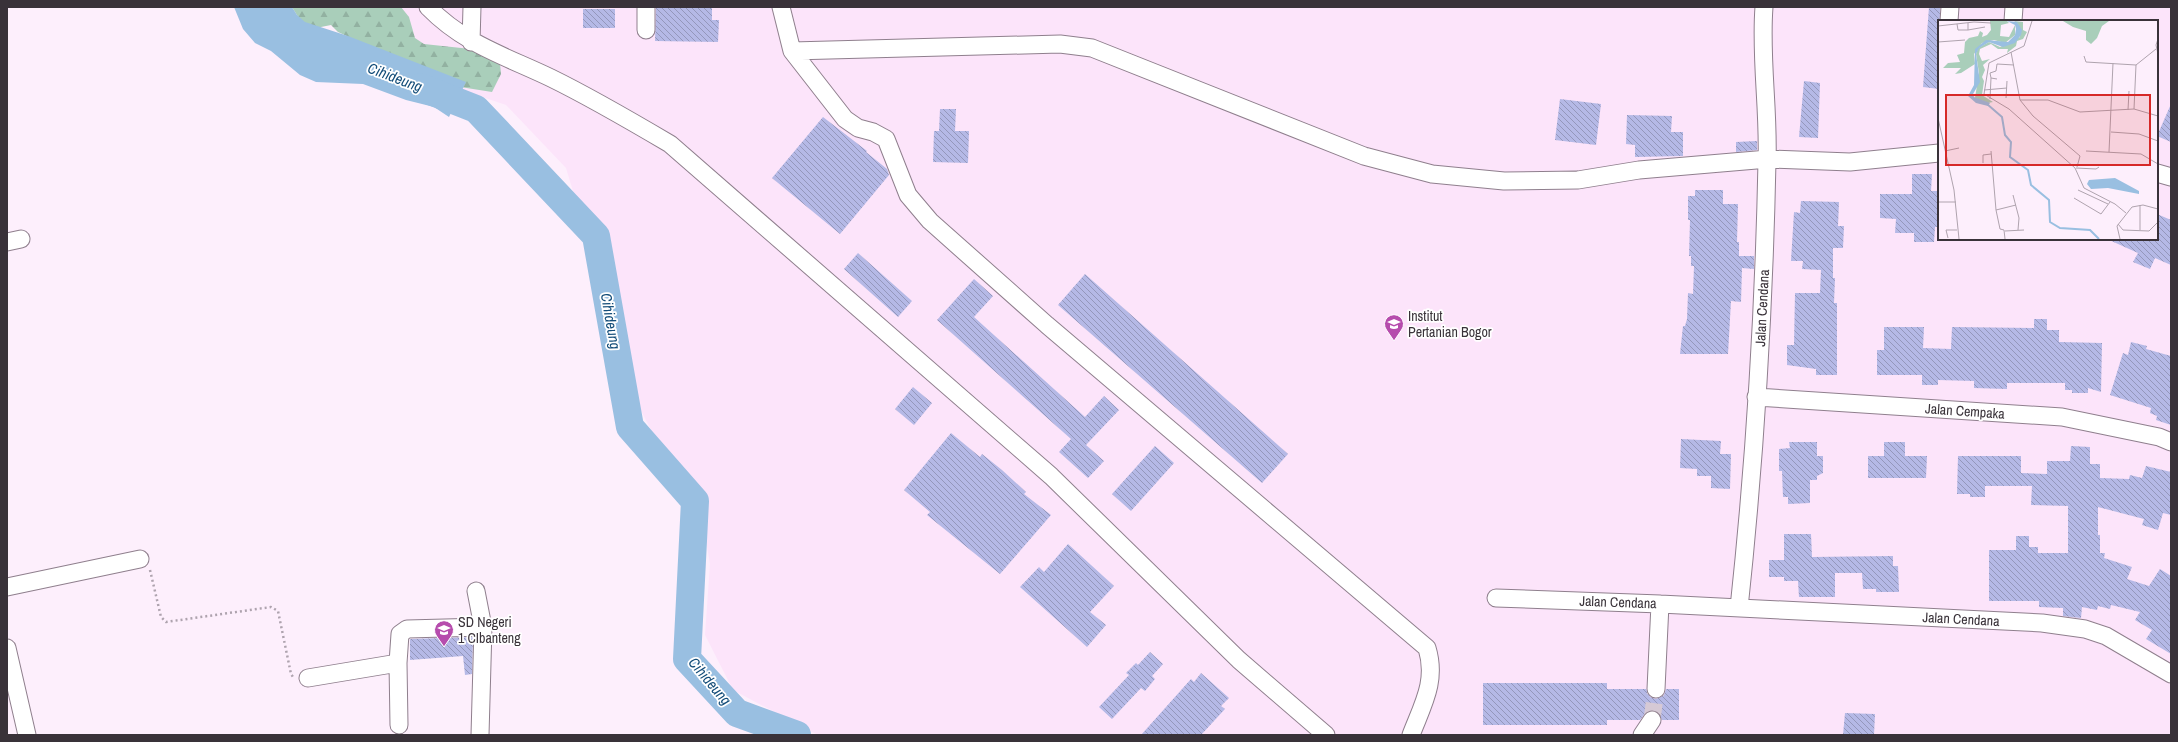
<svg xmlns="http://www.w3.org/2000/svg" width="2178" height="742" viewBox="0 0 2178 742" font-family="'Archivo Narrow',sans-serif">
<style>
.built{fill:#fce4fa;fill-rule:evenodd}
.forest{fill:url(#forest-firs)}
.water{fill:#99bfe1}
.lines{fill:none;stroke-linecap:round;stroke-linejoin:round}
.river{stroke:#99bfe1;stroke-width:28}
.building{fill:url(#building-back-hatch)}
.minor-tunnel{stroke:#d6c9d5;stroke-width:17;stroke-dasharray:17 8;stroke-linecap:butt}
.minor-casing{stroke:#8f7f8d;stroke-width:19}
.path{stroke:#aea3ae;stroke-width:2.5;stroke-dasharray:2 3;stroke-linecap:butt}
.minor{stroke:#fff;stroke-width:17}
.labels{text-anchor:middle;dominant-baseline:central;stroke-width:3.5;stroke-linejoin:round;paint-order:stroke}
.street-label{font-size:14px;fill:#393239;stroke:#fff}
.poi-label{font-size:14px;fill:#393239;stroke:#fff;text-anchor:start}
.water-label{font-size:15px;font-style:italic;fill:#134d79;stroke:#fff}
.inset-river{fill:none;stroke:#99bfe1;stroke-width:2}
.inset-road{fill:none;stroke:#afa3ae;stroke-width:1}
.view{fill:#d62828;fill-opacity:0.15;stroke:#d62828;stroke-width:2}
.inset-edge{fill:none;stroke:#393239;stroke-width:2}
</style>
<defs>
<pattern id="forest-firs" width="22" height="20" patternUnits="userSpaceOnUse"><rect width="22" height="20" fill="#a9ceba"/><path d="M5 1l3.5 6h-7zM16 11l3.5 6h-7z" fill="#92b1a1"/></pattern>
<pattern id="building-back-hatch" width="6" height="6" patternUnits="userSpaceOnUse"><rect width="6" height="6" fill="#b5b9e6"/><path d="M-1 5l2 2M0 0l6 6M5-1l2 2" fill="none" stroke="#9497bb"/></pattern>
</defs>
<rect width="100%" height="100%" fill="#fdeffc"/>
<!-- built -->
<path class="built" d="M336 7H2171V735H818L733 690 705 635 710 564 700 506 663 453 636 401 566 168 506 105 382 63ZM1939 21H2157V239H1939Z"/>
<!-- forest -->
<path class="forest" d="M292 7H401L409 17 415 38 424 44 480 50 500 63 501 74 492 92 454 86 338 32 331 25 306 30Z"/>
<!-- water -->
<path class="water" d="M234 7H292L297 15 305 22 348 36 466 82 449 117 434 107 406 100 363 84 316 82 300 75 271 51 255 43 243 29Z"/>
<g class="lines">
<!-- river -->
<path class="river" d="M420 87 476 109 596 236 630 427 695 501 687 659 737 713 797 735"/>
</g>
<!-- building -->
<path class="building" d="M656 7H712V20H719L718 42 655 41Z
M1929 7H1940L1939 89 1923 87Z
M583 9H615V28H583Z
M1804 81 1820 83 1818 138 1799 137Z
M1560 99 1601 104 1596 145 1555 140Z
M2171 104V142L2157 136Z
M940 109H956L955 131H969L968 163 933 162 934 131H939Z
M1627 115 1672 116 1671 132H1683V156L1635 157V145L1626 144Z
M823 117 867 151 866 152 887 169 889 175 840 234 772 178Z
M1757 141V150L1736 152V142Z
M1912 174H1932L1931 191H1939V227H1935L1934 242H1914V233H1895L1896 219 1880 218V194H1912Z
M1695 190H1723V204H1738L1737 242H1739V256H1754V269L1742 268 1741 302 1731 301 1728 354H1680L1683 326H1685L1687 319 1688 293 1693 294 1694 266H1691V256H1689L1690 220H1688V196H1695Z
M1801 201 1839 202 1838 226H1844L1843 248H1833V278H1835L1834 303H1837V375H1816V369L1787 365V345H1794L1795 293H1820L1821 270 1802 269 1803 261H1791L1794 212 1800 213Z
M2157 214 2171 220V265L2155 258 2150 269 2133 262 2138 253 2107 239H2157Z
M858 253 912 301 898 317 844 269Z
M1085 274 1288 454 1262 483 1058 305Z
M974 279 993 296 974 317 1085 417 1104 396 1119 410 1086 445 1104 461 1088 478 1059 452 1071 439 937 320Z
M2034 319H2047V330H2059V342L2102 343 2101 392 2088 388V393H2072V390H2065V383H2007V389L1974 388V381L1938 380V385H1922V375H1877V350H1884V327H1924L1923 348 1951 349 1952 327 2034 328Z
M2131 342 2147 346 2146 349 2171 356V425L2156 420 2157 416 2150 413 2151 408 2110 395 2123 353 2128 355Z
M913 387 932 403 914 425 895 409Z
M951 433 980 457 982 454 1002 470 1026 492 1024 494 1051 515 1000 574 927 515 930 512 904 490Z
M1681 439 1721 441 1720 454H1731L1730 489 1711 488V476H1697V469L1680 468Z
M1789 442H1817V456H1823V473L1817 476V480H1810V503L1788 504V497H1783L1782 471H1779V449L1790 448Z
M1884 442H1905V456H1927L1926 478H1868V456H1884Z
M1155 446 1174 463 1131 511 1112 494Z
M2071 446 2090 447V464H2100V478L2129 479 2130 475 2142 478 2146 466 2171 472V515L2163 513 2158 530 2142 525 2144 519 2098 507V535H2100V553H2105L2104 558 2132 567 2127 579 2149 586 2160 569 2171 576V654L2146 639 2152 630 2135 620 2140 612 2111 605 2110 609 2098 606 2097 610 2082 607 2081 618 2063 616V608L2039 607V601H1989V550H2016V536H2029V547H2038V553H2068V506L2031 505 2032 486H1985V497H1970V494H1957L1958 456H2021V473L2047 474V461H2070Z
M1784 534H1811L1812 557 1893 556V566H1898L1899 592H1876V589H1863L1862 573H1835V597H1799L1798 581H1784V577H1769V560H1784Z
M1068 544 1114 586 1090 612 1106 625 1087 647 1020 587 1039 567 1044 572Z
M473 637 472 674 465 675 463 656 410 660V639Z
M1150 652 1163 664 1152 676 1155 679 1145 691 1141 688 1112 719 1099 707 1129 675 1126 673 1136 663 1138 665Z
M1201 673 1229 698 1221 706 1225 709 1201 735H1141L1191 679 1194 682Z
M1483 683H1607V689H1646L1650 697 1656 699 1664 695 1666 689H1679V720H1662L1658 712 1652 710 1647 711 1640 720H1607V725H1483Z
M1845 713 1875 714 1874 735H1843Z"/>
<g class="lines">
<!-- minor-tunnel -->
<path class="minor-tunnel" d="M1652 720 1656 689"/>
<!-- minor casing -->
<g class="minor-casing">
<path id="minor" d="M428 7C464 44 505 56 551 78 592 98 631 121 670 144L1051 476 1239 660 1326 735
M781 7 792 51 1060 44 1092 48 1364 156 1432 174 1504 181 1578 180 1639 170 1768 159 1850 162 1939 153
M1949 21 1950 7
M2013 21 2014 7
M646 30V7
M471 42 472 7
M792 51 845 119 858 128 873 132 886 139 908 195 930 221 1047 325 1427 648C1437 681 1423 704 1411 735
M2157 173 2171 177
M7 242 21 239
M1756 397 2062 417 2159 437 2171 442
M7 587 140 559
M476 591 483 627 480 735
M1496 598 1660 604 2042 623 2085 629 2106 636 2171 674
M1739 608C1755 459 1764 310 1767 161 1769 110 1760 58 1764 7
M7 648 27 735
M308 678 398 663
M1656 689 1660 604
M399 725 398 663 400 634 407 629 483 627
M1642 735 1652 720"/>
</g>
<!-- path -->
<path class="path" d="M150 570 161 617 166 622 271 607 278 611 291 674 293 677"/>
<!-- minor -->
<use href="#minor" class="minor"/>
</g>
<!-- icons -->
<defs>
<g id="university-pin" transform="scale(1)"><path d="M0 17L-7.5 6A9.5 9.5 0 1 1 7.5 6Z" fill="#b64cad" stroke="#fff"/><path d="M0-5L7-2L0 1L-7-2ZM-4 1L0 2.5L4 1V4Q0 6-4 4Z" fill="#fff"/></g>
<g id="school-pin" transform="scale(1)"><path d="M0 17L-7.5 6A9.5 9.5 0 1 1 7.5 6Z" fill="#b64cad" stroke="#fff"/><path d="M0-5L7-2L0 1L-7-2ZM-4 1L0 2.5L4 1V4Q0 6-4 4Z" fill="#fff"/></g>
</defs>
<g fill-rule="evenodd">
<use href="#university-pin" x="1394" y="324"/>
<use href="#school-pin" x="444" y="630"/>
</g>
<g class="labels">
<!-- street labels -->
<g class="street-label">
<text transform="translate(1762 308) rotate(-87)">Jalan Cendana</text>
<text transform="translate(1965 411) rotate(4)">Jalan Cempaka</text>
<text transform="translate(1618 602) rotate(2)">Jalan Cendana</text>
<text transform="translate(1961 619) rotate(3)">Jalan Cendana</text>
</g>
<!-- poi labels -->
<g class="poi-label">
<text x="1408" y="316">Institut<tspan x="1408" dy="16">Pertanian Bogor</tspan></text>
<text x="458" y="622">SD Negeri<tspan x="458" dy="16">1 CIbanteng</tspan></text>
</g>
<!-- water labels -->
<g class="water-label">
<text transform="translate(395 77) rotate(21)">Cihideung</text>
<text transform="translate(611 321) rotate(80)">Cihideung</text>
<text transform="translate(710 681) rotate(50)">Cihideung</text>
</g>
</g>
<!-- overview -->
<g transform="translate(1938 20)">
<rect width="220" height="220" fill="#fdeffc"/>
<path d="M48 1H69L71 3 63 5 62 16 71 17 77 5V15L67 23 56 20 44 23 36 34 37 44 23 53 17 54 23 48H5L10 43 22 42 19 35 26 33 27 22 31 18 40 16 42 11 45 13 44 17 49 15 53 10 52 1ZM76 1 85 2V10L89 12 85 19 79 21 78 26 69 33 70 29H60L53 24 42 29 41 34 44 41 52 39 45 45 47 50 44 57 46 61 44 75 55 82 50 83 37 78 41 53 38 34 40 28 51 22 62 27 82 17 80 4ZM125 1H171L164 6 159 18 153 24 148 20V11L135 7Z" fill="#a9ceba"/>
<path d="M69 1 79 2 84 10 83 15 77 23 65 27 51 22 41 28 38 34 42 62 35 74 36 77 52 83 50 86 38 83 30 76 36 65 37 29 48 20 70 22 77 15 78 9 77 5ZM177 158 201 171V174L170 168 153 169 149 164 151 160Z" fill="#99bfe1"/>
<path class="inset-river" d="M49 84 64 97 67 115 73 122 72 137 90 150 93 165 111 180 112 202 122 208 152 210 161 219"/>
<path class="inset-road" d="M94 1 86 26 51 43 46 74 71 89 137 148 146 168 177 184 188 193M19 4 20 10H30V3M0 6 36 2 53 3M30 10 47 7M220 19 218 25 220 34M0 22 27 20M73 32 82 80H110L142 92 196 89 220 96M146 36 148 42 198 45 196 89M198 45 218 29M59 59 53 58 52 53 58 51 59 44 76 45M46 70 69 68M68 78 69 61M52 79 53 58M82 80 95 96 142 136 139 147M190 90 191 71M0 98 16 170 21 219M173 112 201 114 220 121M7 131 21 128M53 131 58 190 62 209 66 210 67 219M148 131 203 134 220 144M171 132 175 43M45 143V135L53 134M138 148 158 149 161 147M140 170 170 184M75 175 81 198 80 210M136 178 163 194 172 182M0 182H18M58 190 78 185M180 204 185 210 211 211 220 202M202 210V185M67 211 86 210M10 218 8 210H19M182 219 179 206 194 187 205 185 220 189"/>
<path class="view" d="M8 75H212V145H8Z"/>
<rect width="220" height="220" class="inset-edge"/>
</g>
<!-- border -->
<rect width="2178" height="742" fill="none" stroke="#393239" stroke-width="16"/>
</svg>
